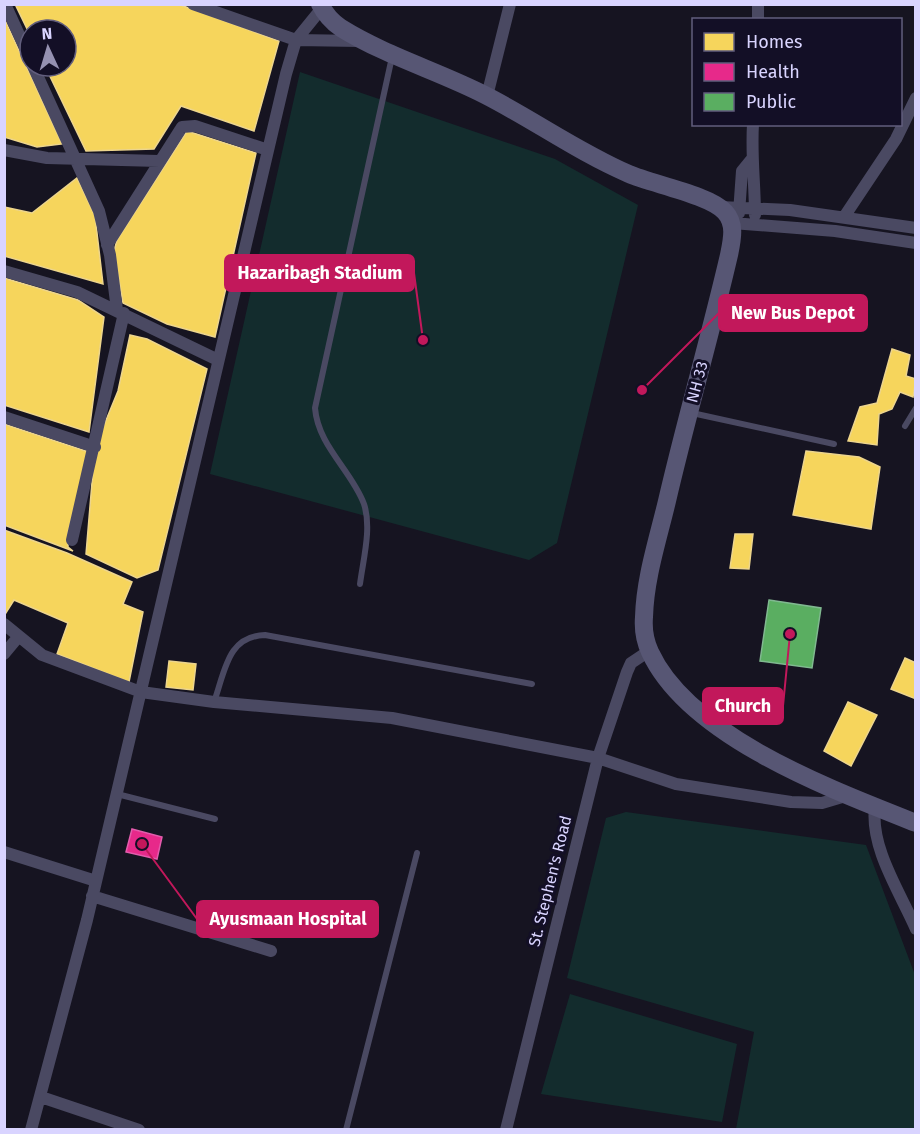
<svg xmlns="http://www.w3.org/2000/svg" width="920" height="1134" viewBox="0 0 920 1134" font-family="'Fira Sans',sans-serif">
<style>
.green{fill:#132c2d}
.homes{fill:#f6d55c;stroke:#edd58d;stroke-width:1.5}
.health{fill:#e7298a;stroke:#e35cad;stroke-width:1.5}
.public{fill:#5aae61;stroke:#80b990;stroke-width:1.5}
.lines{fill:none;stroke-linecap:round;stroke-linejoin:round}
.lane{stroke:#4a4962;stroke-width:6}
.street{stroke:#4a4962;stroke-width:12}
.secondary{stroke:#575674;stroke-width:18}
.labels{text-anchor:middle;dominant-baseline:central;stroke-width:6;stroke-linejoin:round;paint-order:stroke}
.street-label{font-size:16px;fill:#d9d4ff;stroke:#130f26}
.leader{fill:none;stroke:#c2185b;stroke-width:2}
.callout-dot{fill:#c2185b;stroke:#130f26;stroke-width:2}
.callout{fill:#c2185b;stroke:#c2185b;stroke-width:2}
.callout-label{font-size:18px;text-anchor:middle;font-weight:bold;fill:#fff}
</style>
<rect width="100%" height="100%" fill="#161421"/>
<!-- green -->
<path class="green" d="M300 72 555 159 638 205 557 543 529 560 210 474Z
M626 812 866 845 915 975V1129H736L754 1032 567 978 606 818Z
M570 994 737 1044 722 1122 541 1094Z"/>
<!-- homes -->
<path class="homes" d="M15 4H178L279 41 254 131 181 106 154 149 86 151 45 66H66V30H30V35Z
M4 18 62 144 37 147 4 137Z
M187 131 256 153 215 337 167 324 123 303 114 251 117 240Z
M77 178 95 216 103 284 4 256V207L32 213Z
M4 278 78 300 104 317 89 432 4 405Z
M130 335 147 339 207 369 158 570 137 578 86 554 95 447 118 391Z
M892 349 910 355 906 376 916 379 913 397 900 392 892 409 879 414 877 445 848 441 860 407 877 403Z
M4 424 89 452 68 532V547L73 551 4 525Z
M806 451 859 457 880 467 871 529 793 515Z
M4 530 67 553 132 582 123 604 143 612 129 682 57 654 68 623 14 600 4 616Z
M735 534H753L749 569 730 568Z
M905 658 916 663V699L891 689Z
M169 661 196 664 193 690 166 687Z
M848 702 877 715 851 766 824 751Z"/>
<!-- health -->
<path class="health" d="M132 829 162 837 157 859 126 852Z"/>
<!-- public -->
<path class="public" d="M769 600 821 608 812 668 760 661Z"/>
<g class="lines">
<!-- lane -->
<path class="lane" d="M692 413 834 444
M905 426 916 408
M360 584C363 560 372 528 364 504 352 471 318 446 315 408L392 57
M214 702C225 672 227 636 265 635L532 684
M117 794 215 819
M346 1130 417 853"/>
<!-- street -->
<path class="street" d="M5 4 30 59
M193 4 296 40 360 41
M758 20V4
M33 66 99 211 110 255 117 310
M487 96 510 4
M753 124C751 156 755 184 755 215
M4 150 47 158 159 161
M720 207 790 210 916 228
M739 213 742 171 751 160
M844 217 896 139 916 98
M732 223 835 231 916 243
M107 245 182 127 195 126 268 150
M4 271 77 292 218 360
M4 417 95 447
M72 540 124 313
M4 624 42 655 141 692 214 702 392 718 598 758 676 784 791 802 822 803 849 795
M4 654 19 636
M875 807C870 848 900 892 916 929
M4 852 96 881
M92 896 271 951
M41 1097 139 1130
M31 1130 87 920 286 74 296 40 322 8
M506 1130 598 758 627 672 631 663 649 651"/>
<!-- secondary -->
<path class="secondary" d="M320 4C325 14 332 22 341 28 386 56 438 71 485 95 534 120 578 152 629 174 652 184 710 195 725 212 736 224 732 240 729 255 710 337 686 419 667 501 658 539 645 578 644 617 643 629 645 641 650 652 689 737 833 790 916 823"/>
</g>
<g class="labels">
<!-- street labels -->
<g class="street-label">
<text transform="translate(697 382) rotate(-75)">NH 33</text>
<text transform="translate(550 881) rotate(-76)">St. Stephen's Road</text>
</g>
</g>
<!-- callouts -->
<path class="leader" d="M423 340L414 273M642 390L719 313M790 634L783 706M142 844L197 919"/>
<g class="callout-dot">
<circle cx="423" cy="340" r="6"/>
<circle cx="642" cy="390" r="6"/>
<circle cx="790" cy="634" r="6"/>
<circle cx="142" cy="844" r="6"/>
</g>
<g class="callout">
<rect x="225" y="255" width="189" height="36" rx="6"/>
<rect x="719" y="295" width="148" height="36" rx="6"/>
<rect x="703" y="688" width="80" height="36" rx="6"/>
<rect x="197" y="901" width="181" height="36" rx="6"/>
</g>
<g class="callout-label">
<text x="320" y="279">Hazaribagh Stadium</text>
<text x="793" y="319">New Bus Depot</text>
<text x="743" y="712">Church</text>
<text x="288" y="925">Ayusmaan Hospital</text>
</g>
<!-- border -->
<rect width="920" height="1134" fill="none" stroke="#d9d4ff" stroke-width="12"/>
<!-- legend -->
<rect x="692" y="18" width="210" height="108" fill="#130f26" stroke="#625e7d" stroke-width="1.5"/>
<rect x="704" y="33" width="30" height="18" fill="#f6d55c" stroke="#625e7d" stroke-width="1.5"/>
<text x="746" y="48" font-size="18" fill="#d9d4ff">Homes</text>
<rect x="704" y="63" width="30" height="18" fill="#e7298a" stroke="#625e7d" stroke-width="1.5"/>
<text x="746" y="78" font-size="18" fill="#d9d4ff">Health</text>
<rect x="704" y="93" width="30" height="18" fill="#5aae61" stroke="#625e7d" stroke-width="1.5"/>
<text x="746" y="108" font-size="18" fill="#d9d4ff">Public</text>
<!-- north arrow -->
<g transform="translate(48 48) rotate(356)"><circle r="28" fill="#130f26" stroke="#625e7d" stroke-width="1.5"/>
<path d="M0-4.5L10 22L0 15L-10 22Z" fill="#9591b1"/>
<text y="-9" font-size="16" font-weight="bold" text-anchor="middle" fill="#d9d4ff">N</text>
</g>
</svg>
